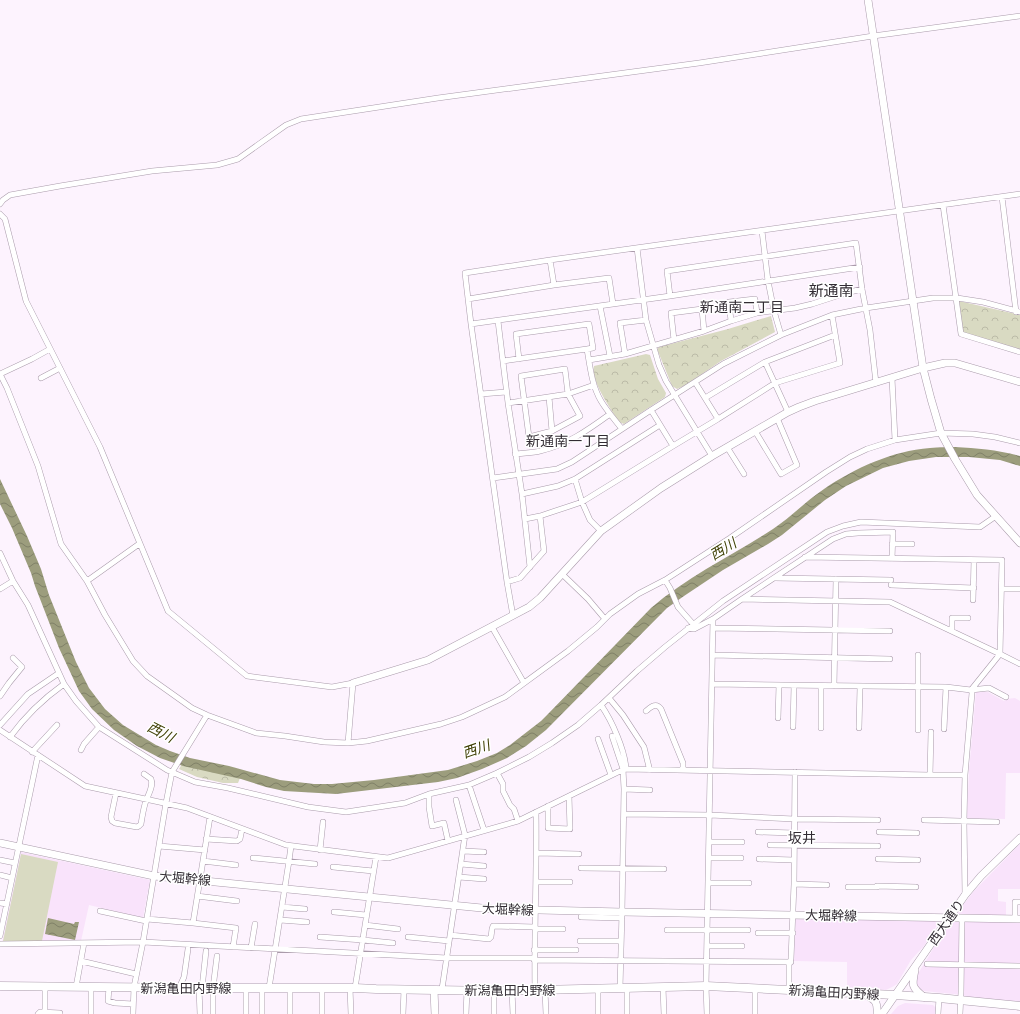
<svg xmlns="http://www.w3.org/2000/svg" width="1020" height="1014" viewBox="0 0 1020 1014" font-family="Cabin,'Noto Sans JP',sans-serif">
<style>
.built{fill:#f9e3fb}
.park{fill:url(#park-crowns)}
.pitch{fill:#d9dac2}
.water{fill:url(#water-waves)}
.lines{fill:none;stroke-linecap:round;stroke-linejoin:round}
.street-casing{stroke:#aa9bab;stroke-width:6}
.secondary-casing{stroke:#aa9bab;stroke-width:8}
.primary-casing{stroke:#aa9bab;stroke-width:9}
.street{stroke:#fff;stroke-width:5}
.secondary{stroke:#fff;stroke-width:7}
.primary{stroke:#fff;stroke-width:8}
.labels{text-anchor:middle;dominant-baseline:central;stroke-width:3;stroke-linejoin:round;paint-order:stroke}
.street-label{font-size:13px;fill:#322c33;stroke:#fff}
.neighbourhood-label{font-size:14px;fill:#322c33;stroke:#fff}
.water-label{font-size:14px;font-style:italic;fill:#3f3f04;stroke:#fff}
.quarter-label{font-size:15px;fill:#322c33;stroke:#fff}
</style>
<defs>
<pattern id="park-crowns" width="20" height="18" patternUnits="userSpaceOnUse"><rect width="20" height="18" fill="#d9dac2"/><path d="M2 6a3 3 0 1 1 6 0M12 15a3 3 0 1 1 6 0" fill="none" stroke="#bbbba7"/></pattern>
<pattern id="water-waves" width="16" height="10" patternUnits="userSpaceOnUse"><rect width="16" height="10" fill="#9c9d7d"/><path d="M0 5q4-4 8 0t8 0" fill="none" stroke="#808067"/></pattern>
</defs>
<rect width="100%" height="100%" fill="#fdf3fe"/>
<!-- built -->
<path class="built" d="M976 692H988L1004 701 1006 699 1015 698 1020 701V773H1006L1005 819 967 818 969 771Z
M1020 844V889H998V901L1006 902V916L958 914V912L974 891Z
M21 852 150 880 143 918 89 905 81 941 2 943Z
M796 917 934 920 935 921 937 925 924 946 911 960 897 984 894 986 886 990 847 988V962L794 961Z
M950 921H1020V1004L972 999 963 995 924 991 919 989 916 986V977Z
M905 1003 933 1005 936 1008 935 1014H891L898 1006Z"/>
<!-- park -->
<path class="park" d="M959 301 1016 314 1020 315V349L963 333Z
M771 316 775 332 721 361 686 385 677 389 672 386 657 349 659 347 728 329Z
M646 354 650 355 658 379 666 393 665 397 624 424 619 422C611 409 590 380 594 366Z
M182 764 240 778 238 783H223L197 777 179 769Z"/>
<!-- pitch -->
<path class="pitch" d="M21 854 58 862 42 941H3Z"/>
<!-- water -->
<path class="water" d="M955 447C977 448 998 450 1020 456V466L1000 460 969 457H936L909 461 883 468 846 486 825 500 782 535 768 544 723 570 684 596 667 608 546 730 526 746 507 758 482 769 457 778 438 782 336 794 284 791 266 787 241 779 183 766 160 758 137 746 114 730 92 709 79 691 59 648 35 586 31 573 12 528 0 504V479L27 536 41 569 49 595 76 662 89 688 105 709 123 725 156 745 170 751 190 758 229 766 280 780 314 784H332L374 780 448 770 477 761 497 753 510 745 541 721 548 714 651 608C688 576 733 555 773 529 791 517 806 501 824 489 855 468 892 451 930 448 939 447 947 447 955 447Z
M48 918 74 924 75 922H79L75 940 45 934Z"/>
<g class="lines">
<!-- street casing -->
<g class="street-casing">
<path id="street" d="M1002 197 1016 312
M0 204 3 200 10 195 60 186 152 171 217 165 238 159 286 125 301 119 438 98 699 63 873 36 1020 16
M943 205 961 334 1020 352
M0 214 5 219 26 301 100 447 168 611 247 676 332 687 353 683 348 743
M762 231 768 281 774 311 781 335
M637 248 646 320 659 365 666 381 712 456
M550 260 554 285
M670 296 667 271 856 243 862 289 870 330 876 383
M468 299 554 285 609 278 613 304
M600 306 610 356
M498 321 508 403 522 494 530 567
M731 321 729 302 755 299 757 313
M471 324 670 296 860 267
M674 340 671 313 702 309 704 331
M625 354 620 323 646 320
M519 359 516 334 589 324 593 348 587 349
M589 360 625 354 704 331 731 321 757 313 795 308 812 304 846 293 862 289
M503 361 587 349C590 367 592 386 601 401 607 411 615 420 622 429
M765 362 788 412
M565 369 568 394 580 416 552 431 529 437 521 376Z
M0 374 7 388 38 466 61 544 87 581 105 615 133 661 147 676 192 708 207 715 256 733 285 736 324 742 348 743 367 741 441 724 462 717 505 697 568 651 597 627 610 614 638 594 665 580 730 538 826 472 850 457 867 449 895 440 941 433 973 434 995 437 1020 443
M0 374 32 359 50 349
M41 378 60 368
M892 378 895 440
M695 382 718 419
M481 394 506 392
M549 397 552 431
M705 398 765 362 835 335
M508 403 568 394 594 385
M651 410 673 446
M755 431 781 474 797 465 777 418
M727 447 744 474
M515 454C524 453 532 453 540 451 567 445 588 430 610 414
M493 478 557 469 572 462 651 410 723 364 781 335 832 315 866 308 933 298H957L983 302 1020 312
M575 479 582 502 590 520 601 531
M522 494 558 486 575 479 660 425
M525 519 540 516 582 502 673 446 718 419 775 383 840 363 832 315
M892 544H912
M0 553 13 581 28 605 64 684 76 701 99 727 167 770 195 782 228 788 308 807 346 812 405 803 429 794 469 785 497 773 529 757 552 743 578 725 601 705 637 671 665 647 723 601 827 532 843 526 861 522 980 527 996 516
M805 557 1002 560 1000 654 971 690
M562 574 588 599 605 619
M775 578 891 580
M665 580 670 588 678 607 693 624
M87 581 139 544
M507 582 520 578 544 551 540 516
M891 585 974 588
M0 589 13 581
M1002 589H1020
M742 599 833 539 846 534 858 533 893 532 892 559
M973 600 974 560
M513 616 507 582 471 324 465 273 550 260 1020 194
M492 627 524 683
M688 628 694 629 713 619 742 599 890 602 1000 654 1020 664
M713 628 890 631
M952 631V618H968
M713 655 890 659
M712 684 946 687 971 690 972 693 965 775 964 821 965 895
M834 686 836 579
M971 690 989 688 1006 697
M0 696 9 683 22 667 13 658
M609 698 623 715 644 747 649 767V770
M601 705C612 721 625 750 626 769
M646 711C651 707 656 702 661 709L683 763V770
M778 718 779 685
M0 725 28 694 59 673
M793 727 794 686
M821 728V686
M859 728 860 687
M944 729 946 687
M0 730 85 786 187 808 286 845 388 858 518 821 618 772 626 769 930 775H965
M918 730V655
M612 736 623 769 624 789 622 912 620 988
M10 737C26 715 43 699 64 684
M598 739 611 775
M81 750 84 744 99 727
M32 752 57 725
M497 773 503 784V791L510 805 514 809 518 821
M930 775 931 732
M469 785 484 830
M624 789 650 790
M116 793 111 817 112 821 115 823 137 827 139 826 141 824C142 818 143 811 145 804 147 796 154 787 151 779L144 774
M429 794V807L432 826 444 823 448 841
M548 806V828L570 829 569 796
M624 814 710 815 794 819 878 820
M210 817 193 923 236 928 233 947
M924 820 997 822
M758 832 794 833
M879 832 917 833
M206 839 237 841 240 839 242 829
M709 842H742
M770 845 878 846
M159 846 205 850
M320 850 323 822
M463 851 484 852
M537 853 579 854
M253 858 315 864
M709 858H741
M759 859 794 860
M878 859 918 860
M0 860 15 863
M203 861 236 865
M461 864 484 866
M333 867 373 871
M581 868 664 869
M0 875 12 878
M459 877 484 879
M537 882H570
M708 883H749
M794 884 827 885
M877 886 916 887
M848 887H877
M197 896 237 901
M0 903 7 904
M282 907 305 909
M100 911 146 921
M334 912 366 915
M581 917 622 918
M147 919 193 923
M1015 919V902H1020
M280 920 307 922
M365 925 398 929
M535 929H563
M667 930H748
M758 933H793
M450 935 489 939 491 937 492 929 493 926 535 927
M0 936 38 755
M320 937 363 940 393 943
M408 937 449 941
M580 941H621
M0 944 143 942 447 958H534
M707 946H742
M251 948 255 924
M534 950H576
M534 960 791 962
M81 961 136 974
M927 964 1020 966
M45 987V1012
M76 987 84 943
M91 987V1014
M109 987 108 1001 115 1003 133 1004
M663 987 664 1014
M179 988 184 977 188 949
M199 988 200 1014
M202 988 206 951
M246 988V1014
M262 988V1014
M269 988 289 861 291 846
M290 988V1014
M322 988V1014
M350 988 351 1014
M355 988 376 857
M627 988V1014
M755 988V1014
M442 989 465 835 456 800
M598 989V1014
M512 990 513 1014
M535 990C534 931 537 872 536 812
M545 990 546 1014
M789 990V965L791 959 794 884 795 772
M494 991V1014
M38 1014 40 1012 60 1013V1014
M133 1014 134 987 143 942 166 803 172 772 207 715
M213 1014V988L217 956
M403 1014 404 989
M466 1014 467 990
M707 1014 706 986 713 619
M938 1014 939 998
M960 1014 961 993 962 918"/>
</g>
<!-- secondary casing -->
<g class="secondary-casing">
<path id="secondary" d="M868 0 923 368 931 399 941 433 955 459 977 495 1020 543
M353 683 428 660 529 607 540 598 601 531 661 488 712 456 788 412 799 407 815 401 923 368 945 363H955L1020 382
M0 843 154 876 492 909 622 912 1020 919
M915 970C912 985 911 987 924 997
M434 990 435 1014
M864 994C875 1000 878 1001 877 1014
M882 1014 965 895 981 876 1020 838"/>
</g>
<!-- primary casing -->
<g class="primary-casing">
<path id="primary" d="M0 986 199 988H355L376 989 494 991 706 986 895 995 939 998 1020 1006"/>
</g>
<!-- street -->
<use href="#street" class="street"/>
<!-- secondary -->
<use href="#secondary" class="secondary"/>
<!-- primary -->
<use href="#primary" class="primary"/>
</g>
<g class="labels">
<!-- street labels -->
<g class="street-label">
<text transform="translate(185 878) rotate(5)">大堀幹線</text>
<text transform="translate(508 909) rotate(2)">大堀幹線</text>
<text transform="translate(831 915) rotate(1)">大堀幹線</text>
<text transform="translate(946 922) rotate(-55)">西大通り</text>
<text x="186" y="988">新潟亀田内野線</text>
<text x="510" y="990">新潟亀田内野線</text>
<text transform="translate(834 992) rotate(3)">新潟亀田内野線</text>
</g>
<!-- neighbourhood labels -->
<g class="neighbourhood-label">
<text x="742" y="307">新通南二丁目</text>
<text x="568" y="441">新通南一丁目</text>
<text x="802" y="838">坂井</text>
</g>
<!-- water labels -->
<g class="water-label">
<text transform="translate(723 549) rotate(-31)">西川</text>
<text transform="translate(161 732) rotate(27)">西川</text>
<text transform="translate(476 749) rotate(-19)">西川</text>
</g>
<!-- quarter labels -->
<g class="quarter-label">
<text x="831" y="291">新通南</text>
</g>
</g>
</svg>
